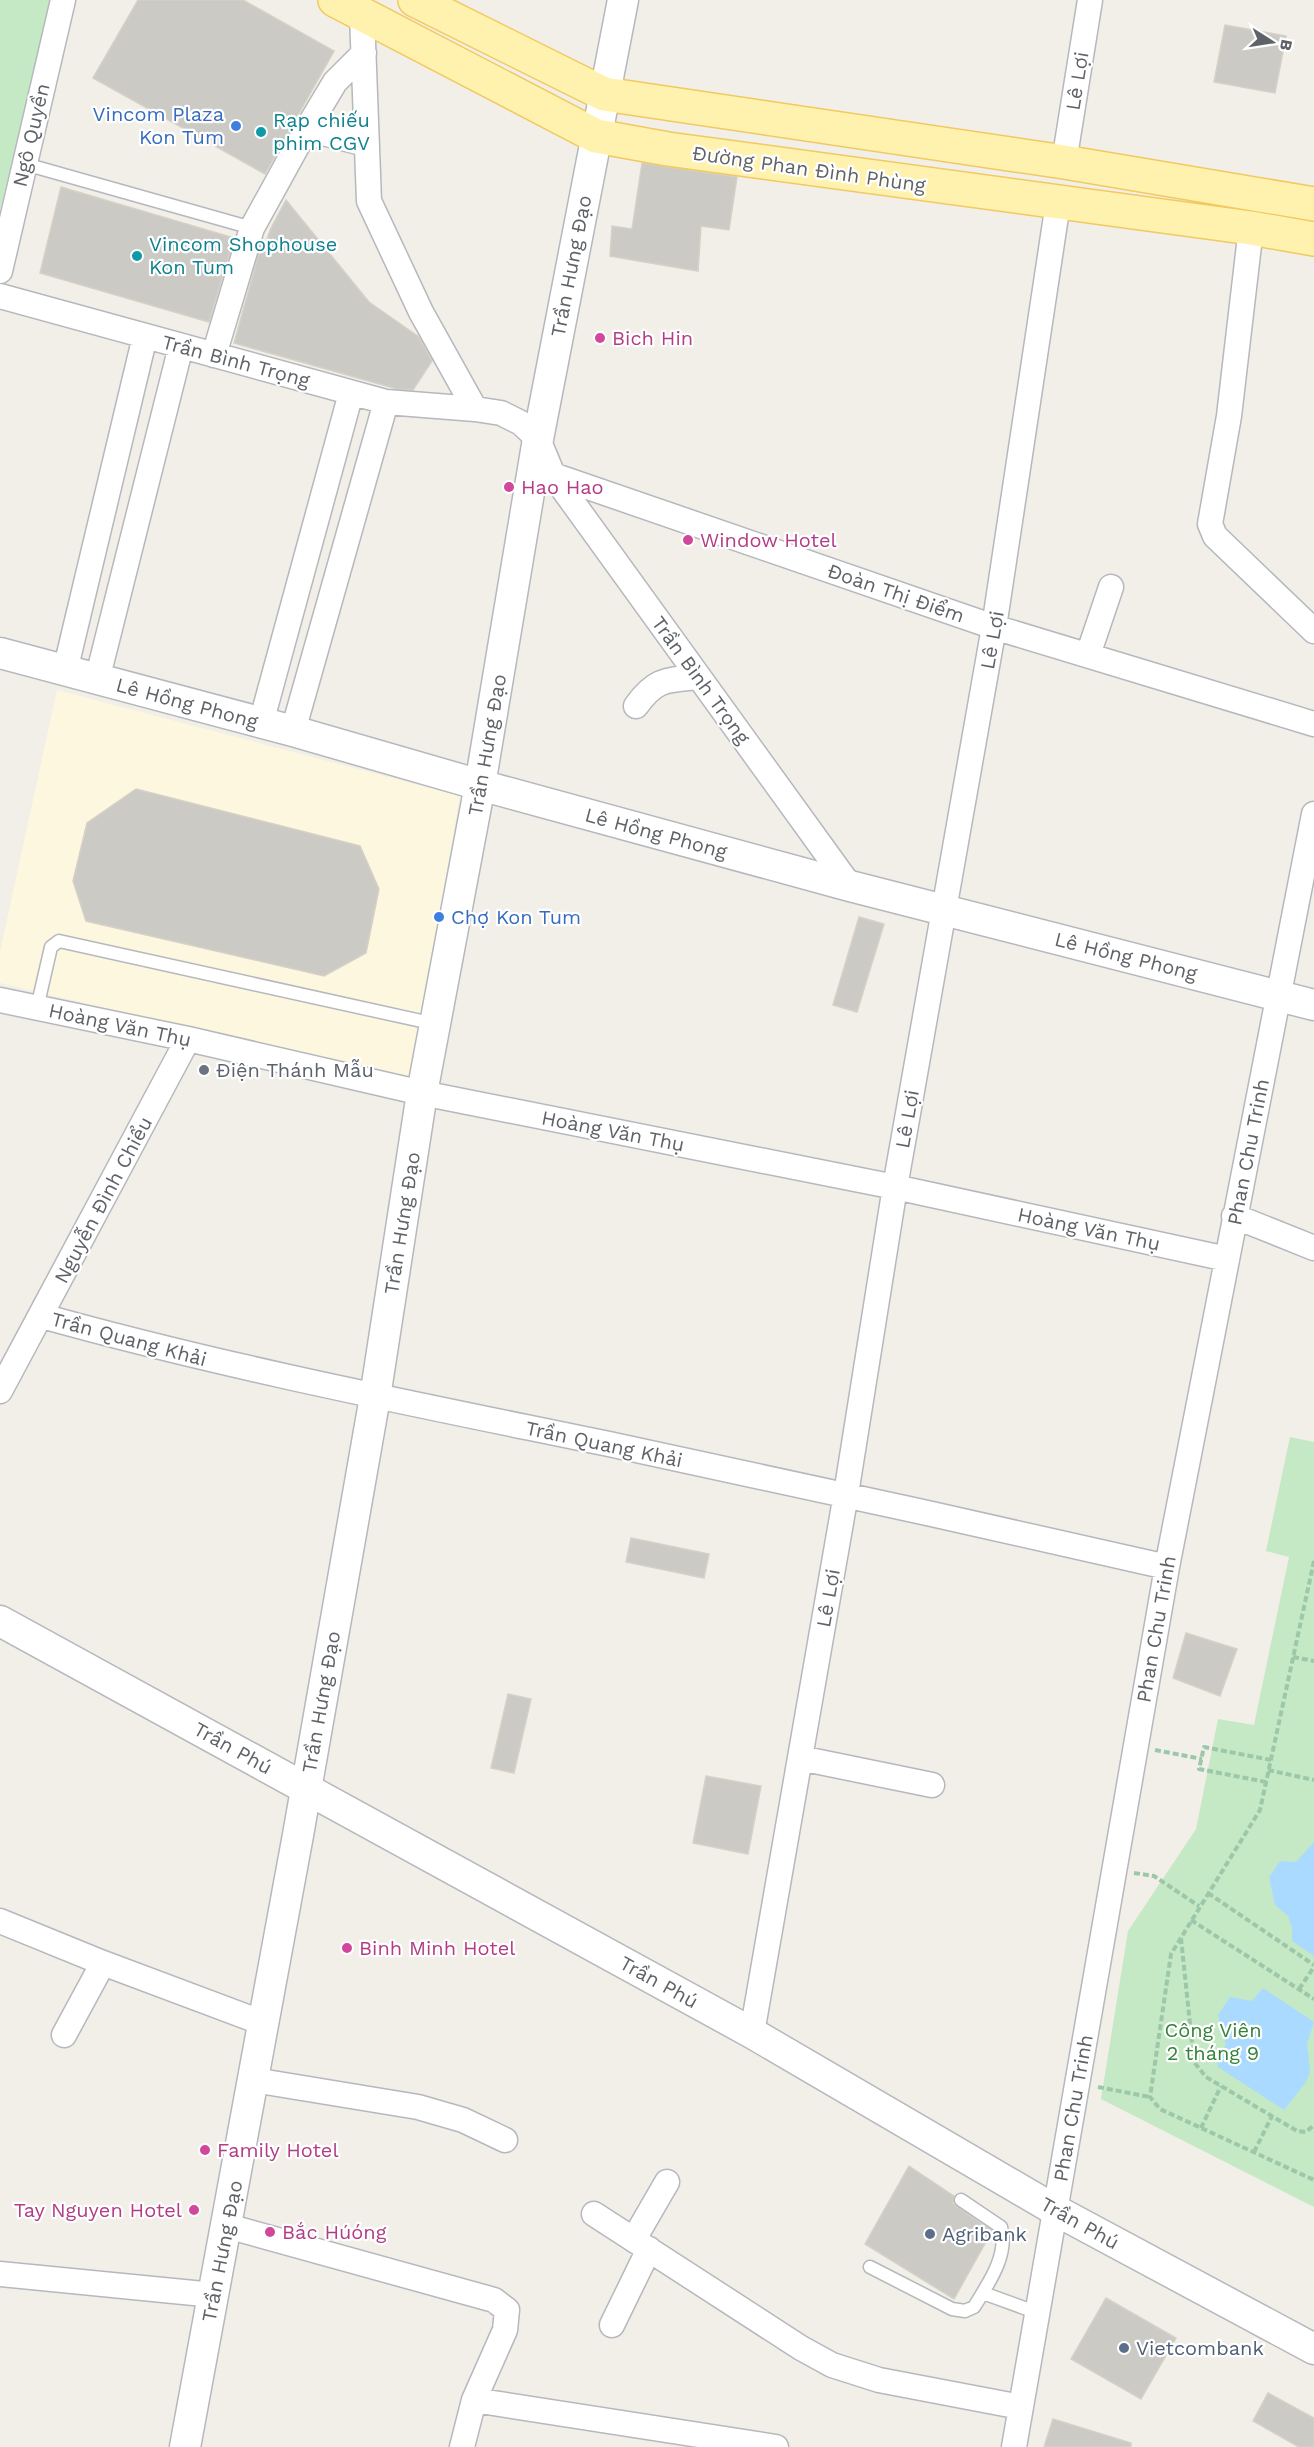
<svg xmlns="http://www.w3.org/2000/svg" width="1314" height="2447" viewBox="0 0 1314 2447" font-family="'Work Sans',sans-serif">
<style>
.commercial{fill:#fef7e0}
.green{fill:#c5e8c5}
.water{fill:#aadaff}
.building{fill:#cccac5;stroke:#d6d1c6;stroke-width:1.5}
.lines{fill:none;stroke-linecap:round;stroke-linejoin:round}
.service-casing{stroke:#b5b8bc;stroke-width:15}
.minor-casing{stroke:#b5b8bc;stroke-width:27}
.tertiary-casing{stroke:#b5b8bc;stroke-width:33}
.primary-casing{stroke:#f2c960;stroke-width:36}
.path{stroke:#9cc7a9;stroke-width:4;stroke-dasharray:6 3;stroke-linecap:butt}
.service{stroke:#fff;stroke-width:12}
.minor{stroke:#fff;stroke-width:24}
.tertiary{stroke:#fff;stroke-width:30}
.primary{stroke:#fff2af;stroke-width:33}
.shop-dot{fill:#3f7fe0;stroke:#fff;stroke-width:2}
.culture-dot{fill:#0f9aa8;stroke:#fff;stroke-width:2}
.hotel-dot{fill:#d1479c;stroke:#fff;stroke-width:2}
.worship-dot{fill:#6b7280;stroke:#fff;stroke-width:2}
.service-dot{fill:#5c6f8a;stroke:#fff;stroke-width:2}
.labels{text-anchor:middle;dominant-baseline:central;stroke-width:4.5;stroke-linejoin:round;paint-order:stroke}
.street-label{font-size:20px;fill:#5f6368;stroke:#fff}
.shop-label{font-size:20px;fill:#366cbe;stroke:#fff;text-anchor:end}
.culture-label{font-size:20px;fill:#0d838f;stroke:#fff;text-anchor:start}
.hotel-label{font-size:20px;fill:#b23c85;stroke:#fff;text-anchor:start}
.worship-label{font-size:20px;fill:#5b616d;stroke:#fff;text-anchor:start}
.park-label{font-size:20px;fill:#348238;stroke:#fff}
.service-label{font-size:20px;fill:#4e5e75;stroke:#fff;text-anchor:start}
</style>
<rect width="100%" height="100%" fill="#f1efe8"/>
<!-- commercial -->
<path class="commercial" d="M57 690 460 796 411 1080 0 983V952Z"/>
<!-- green -->
<path class="green" d="M0 0H51L0 210Z
M1290 1437 1314 1442V2207L1101 2099 1128 1931 1196 1829 1218 1719 1254 1725 1289 1557 1266 1551Z"/>
<!-- water -->
<path class="water" d="M1314 1842V1956L1292 1941V1928L1288 1916 1275 1905 1269 1877 1280 1861 1296 1862Z
M1263 1988 1314 2022 1307 2044 1310 2072 1306 2082 1284 2110 1218 2067 1217 2058 1226 2045 1218 2015 1230 1997 1252 2001Z"/>
<!-- building -->
<path class="building" d="M138 0H243L334 51 265 174 93 78Z
M1225 25 1286 36 1275 93 1214 82Z
M642 163 737 177 729 230 701 226 698 271 610 256 612 226 632 229Z
M61 187 234 238 209 322 40 273Z
M286 200 369 302 419 337 432 361 413 390 397 389 234 343 261 246 264 247 271 228Z
M136 789 360 846 379 889 366 953 324 976 86 921 73 881 87 823Z
M859 917 884 924 857 1012 833 1005Z
M631 1538 709 1554 704 1578 626 1562Z
M1186 1633 1237 1649 1220 1696 1173 1678Z
M508 1694 531 1699 514 1773 491 1768Z
M706 1776 761 1786 748 1854 693 1843Z
M909 2166 954 2196 953 2203 956 2206 992 2231 954 2299 865 2244Z
M1106 2298 1176 2338 1141 2399 1071 2359Z
M1268 2393 1314 2418V2447H1299L1253 2421Z
M1053 2419 1131 2443V2447H1044Z"/>
<g class="lines">
<!-- service casing -->
<g class="service-casing">
<path id="service" d="M25 164 252 228
M37 1008 51 947 59 941 435 1024
M870 2267 952 2309 965 2311 974 2307C988 2284 1009 2255 1001 2227L961 2200
M983 2293 1038 2313"/>
</g>
<!-- minor casing -->
<g class="minor-casing">
<path id="minor" d="M362 15 369 201 421 312 475 409
M301 139 323 133 366 144
M1064 162 1090 0
M1251 228 1229 416 1210 524 1215 536 1314 631
M0 271 63 0
M0 296 386 402 475 409 501 413 521 423 538 439 553 475 994 627 1314 724
M214 355 252 228 301 139 335 82 364 53
M553 475 850 886
M1088 655 1111 587
M65 671 145 336
M97 680 181 346
M636 706C656 678 667 680 699 677
M261 723 351 393
M293 731 386 402
M0 1000 188 1039 422 1093 895 1187 1227 1259
M1234 1216 1314 1248
M42 1316C232 1369 425 1406 618 1446 802 1485 984 1525 1167 1567
M0 1391 188 1039
M800 1758 932 1785
M0 1921 103 1963 263 2023
M752 2033 846 1494 895 1187 994 627 1058 203
M64 2035 103 1963
M254 2080 418 2107 463 2120 505 2140
M594 2214 801 2348 832 2365 879 2380 1021 2407
M227 2226 494 2300 507 2310 505 2330 474 2400 462 2447
M634 2239 667 2182
M0 2274 214 2295
M612 2325 649 2249
M474 2400 776 2447
M1014 2447 1167 1567 1314 814"/>
</g>
<!-- tertiary casing -->
<g class="tertiary-casing">
<path id="tertiary" d="M0 653 293 731 480 785 850 886 1314 1005
M0 1621 752 2033 1055 2210 1314 2349
M185 2447 298 1835 375 1397 422 1093 480 785 538 439 623 0"/>
</g>
<!-- primary casing -->
<g class="primary-casing">
<path id="primary" d="M335 0 596 136 668 149 1251 228 1314 239
M415 0 604 94 1064 162 1314 204"/>
</g>
<!-- path -->
<path class="path" d="M1314 1561 1260 1810 1171 1954 1150 2097 1160 2109 1314 2180
M1293 1657 1314 1661
M1155 1750 1202 1759
M1268 1770 1314 1780
M1266 1782 1199 1769 1204 1747 1271 1760
M1134 1873 1154 1876 1199 1906
M1208 1893 1314 1965
M1191 1920 1314 1999
M1181 1938 1194 2062 1206 2077 1297 2131 1306 2132 1314 2125
M1299 1989 1314 1967
M1098 2087 1150 2097
M1201 2128 1221 2086
M1254 2152 1272 2116"/>
<!-- service -->
<use href="#service" class="service"/>
<!-- minor -->
<use href="#minor" class="minor"/>
<!-- tertiary -->
<use href="#tertiary" class="tertiary"/>
<!-- primary -->
<use href="#primary" class="primary"/>
</g>
<!-- markers -->
<g class="shop-dot">
<circle cx="236" cy="126" r="6"/>
<circle cx="439" cy="917" r="6"/>
</g>
<g class="culture-dot">
<circle cx="261" cy="132" r="6"/>
<circle cx="137" cy="256" r="6"/>
</g>
<g class="hotel-dot">
<circle cx="600" cy="338" r="6"/>
<circle cx="509" cy="487" r="6"/>
<circle cx="688" cy="540" r="6"/>
<circle cx="347" cy="1948" r="6"/>
<circle cx="205" cy="2150" r="6"/>
<circle cx="194" cy="2210" r="6"/>
<circle cx="270" cy="2232" r="6"/>
</g>
<circle class="worship-dot" cx="204" cy="1070" r="6"/>
<g class="service-dot">
<circle cx="930" cy="2234" r="6"/>
<circle cx="1124" cy="2348" r="6"/>
</g>
<g class="labels">
<!-- street labels -->
<g class="street-label">
<text transform="translate(1077 81) rotate(-81)">Lê Lợi</text>
<text transform="translate(31 135) rotate(-77)">Ngô Quyền</text>
<text transform="translate(809 169) rotate(8)">Đường Phan Đình Phùng</text>
<text transform="translate(571 266) rotate(-79)">Trần Hưng Đạo</text>
<text transform="translate(236 361) rotate(15)">Trần Bình Trọng</text>
<text transform="translate(896 593) rotate(19)">Đoàn Thị Điểm</text>
<text transform="translate(992 640) rotate(-80)">Lê Lợi</text>
<text transform="translate(701 680) rotate(54)">Trần Bình Trọng</text>
<text transform="translate(187 703) rotate(15)">Lê Hồng Phong</text>
<text transform="translate(487 745) rotate(-80)">Trần Hưng Đạo</text>
<text transform="translate(656 833) rotate(15)">Lê Hồng Phong</text>
<text transform="translate(1126 956) rotate(14)">Lê Hồng Phong</text>
<text transform="translate(120 1025) rotate(12)">Hoàng Văn Thụ</text>
<text transform="translate(907 1119) rotate(-80)">Lê Lợi</text>
<text transform="translate(613 1131) rotate(11)">Hoàng Văn Thụ</text>
<text transform="translate(1248 1152) rotate(-79)">Phan Chu Trinh</text>
<text transform="translate(103 1200) rotate(-62)">Nguyễn Đình Chiểu</text>
<text transform="translate(402 1223) rotate(-81)">Trần Hưng Đạo</text>
<text transform="translate(1089 1229) rotate(12)">Hoàng Văn Thụ</text>
<text transform="translate(129 1339) rotate(15)">Trần Quang Khải</text>
<text transform="translate(604 1444) rotate(12)">Trần Quang Khải</text>
<text transform="translate(828 1598) rotate(-80)">Lê Lợi</text>
<text transform="translate(1156 1629) rotate(-80)">Phan Chu Trinh</text>
<text transform="translate(321 1702) rotate(-80)">Trần Hưng Đạo</text>
<text transform="translate(233 1748) rotate(29)">Trần Phú</text>
<text transform="translate(659 1982) rotate(29)">Trần Phú</text>
<text transform="translate(1073 2108) rotate(-80)">Phan Chu Trinh</text>
<text transform="translate(1080 2223) rotate(29)">Trần Phú</text>
<text transform="translate(222 2251) rotate(-79)">Trần Hưng Đạo</text>
</g>
<!-- shop labels -->
<g class="shop-label">
<text x="224" y="114">Vincom Plaza<tspan x="224" dy="23">Kon Tum</tspan></text>
<text x="451" y="917" text-anchor="start">Chợ Kon Tum</text>
</g>
<!-- culture labels -->
<g class="culture-label">
<text x="273" y="120">Rạp chiếu<tspan x="273" dy="23">phim CGV</tspan></text>
<text x="149" y="244">Vincom Shophouse<tspan x="149" dy="23">Kon Tum</tspan></text>
</g>
<!-- hotel labels -->
<g class="hotel-label">
<text x="612" y="338">Bich Hin</text>
<text x="521" y="487">Hao Hao</text>
<text x="700" y="540">Window Hotel</text>
<text x="359" y="1948">Binh Minh Hotel</text>
<text x="217" y="2150">Family Hotel</text>
<text x="182" y="2210" text-anchor="end">Tay Nguyen Hotel</text>
<text x="282" y="2232">Bắc Húóng</text>
</g>
<!-- worship labels -->
<g class="worship-label">
<text x="216" y="1070">Điện Thánh Mẫu</text>
</g>
<!-- park labels -->
<g class="park-label">
<text x="1213" y="2030">Công Viên<tspan x="1213" dy="23">2 tháng 9</tspan></text>
</g>
<!-- service labels -->
<g class="service-label">
<text x="942" y="2234">Agribank</text>
<text x="1136" y="2348">Vietcombank</text>
</g>
</g>
<!-- north arrow -->
<g transform="translate(1272 42) rotate(102)" stroke="#ffffff" stroke-width="4.5" paint-order="stroke">
<path d="M0-4.5L10 22L0 15L-10 22Z" fill="#5f6368"/>
<text y="-9" font-size="16" font-weight="bold" text-anchor="middle" fill="#5f6368">B</text>
</g>
</svg>
